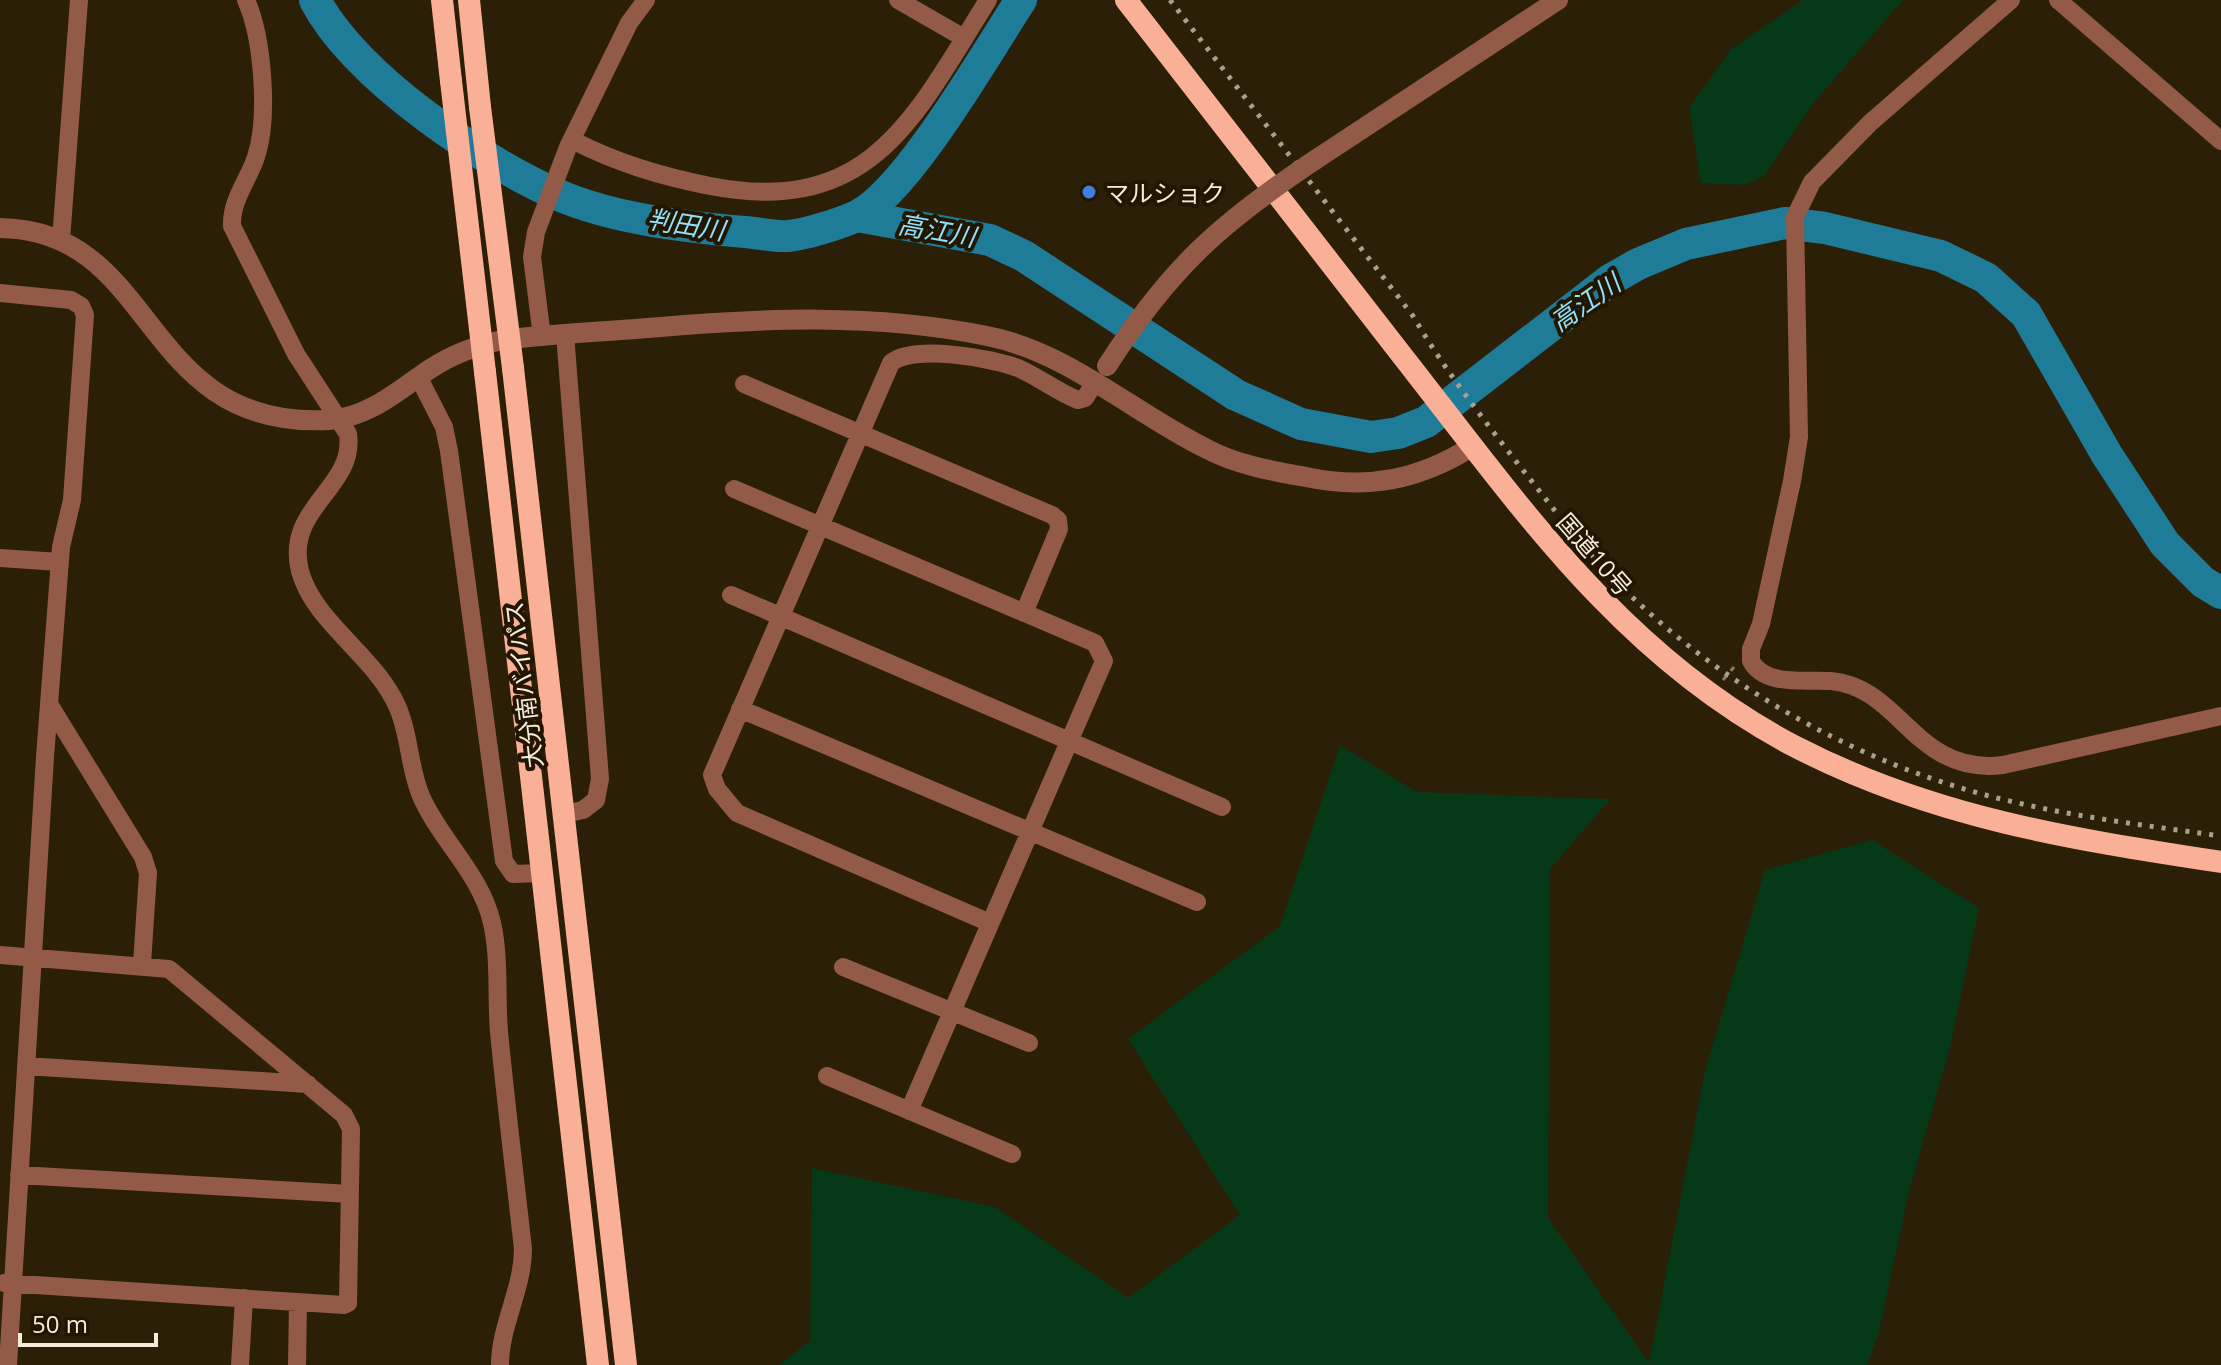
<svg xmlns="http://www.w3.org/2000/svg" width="2221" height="1365" viewBox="0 0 2221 1365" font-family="'Open Sans','Noto Sans JP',sans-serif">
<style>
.green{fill:#063918}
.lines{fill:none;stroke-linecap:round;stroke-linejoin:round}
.river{stroke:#1e7c98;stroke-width:32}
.path{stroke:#887d6a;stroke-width:3;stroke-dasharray:6 6;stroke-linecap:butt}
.minor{stroke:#935b47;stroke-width:18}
.tertiary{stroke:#935b47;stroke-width:20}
.trunk{stroke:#fab096;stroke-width:22}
.rail{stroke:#aaa08e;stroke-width:5;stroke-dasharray:4 8;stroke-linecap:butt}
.tertiary-bridge{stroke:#935b47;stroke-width:20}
.trunk-bridge{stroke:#fab096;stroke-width:22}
.shop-dot{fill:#3f7fe0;stroke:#231600;stroke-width:3}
.labels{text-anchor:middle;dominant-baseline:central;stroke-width:8;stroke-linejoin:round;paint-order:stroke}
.poi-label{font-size:24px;fill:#f5ecde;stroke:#231600;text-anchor:start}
.street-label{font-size:24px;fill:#f5ecde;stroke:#231600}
.water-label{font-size:26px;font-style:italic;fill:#91e1fe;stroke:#231600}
</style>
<rect width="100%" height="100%" fill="#2c1f07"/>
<!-- green -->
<path class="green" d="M1803 0H1903L1815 101 1764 176 1744 185 1701 183 1689 108 1731 49Z
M1340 745 1417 792 1610 799 1550 869 1548 1218 1649 1363 1705 1071 1765 870 1872 840 1979 908 1950 1047 1909 1191 1878 1336 1867 1365H779L810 1341 812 1168 995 1207 1128 1298 1240 1215 1128 1039 1280 926Z"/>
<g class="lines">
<!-- river -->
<path class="river" d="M315 0C355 77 488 167 568 199 623 220 687 227 745 232 759 233 774 237 788 236 807 234 839 224 857 216 907 192 988 50 1021 0
M857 216 990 240 1024 256 1236 395 1301 424 1371 437 1398 433 1426 422 1610 280 1638 264 1686 244 1785 223 1825 228 1941 256 1986 278 2026 314 2107 455 2165 544 2203 582 2221 593"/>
<!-- path -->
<path class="path" d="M1723 680 1734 667"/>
<!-- minor -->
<path class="minor" d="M246 0C263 38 269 118 256 157 248 181 231 200 232 226L296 354 348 434C356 488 284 507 300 571 314 623 376 656 398 708 410 736 409 768 421 796 440 840 481 874 492 923 500 958 496 996 499 1032 506 1104 515 1177 523 1249 523 1289 500 1325 500 1365
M898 0 964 38
M2011 0 1870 123 1812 182 1795 217 1799 437 1792 481 1761 624 1751 649V661C1765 687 1806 679 1831 681 1901 687 1915 776 2003 765L2221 716
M2058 0 2221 141
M572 140C617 163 660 176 710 186 871 217 914 118 988 0
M61 240 79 0
M0 293 71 300 81 306 85 315 72 500 61 547 45 757 8 1365
M542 337 532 257 536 232 568 147 629 23 646 0
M419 378 444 427 449 451 504 861 513 874 543 873
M744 384 1052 515 1058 520 1059 529 1024 613
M734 489 1095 643 1104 661 909 1111
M0 558 59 562
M731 595 1222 807
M49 704 143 857 148 873 142 964
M740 709 1197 902
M564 814 583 810 596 800 600 779 565 334
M990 923 737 813 717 789 712 775 891 363C912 344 992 358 1018 368 1039 377 1057 392 1078 400L1085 398 1095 382
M0 955 169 969 344 1115 351 1129 348 1303 344 1305 4 1283
M843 967 1029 1043
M26 1066 308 1084
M827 1076 1012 1154
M19 1175 350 1194
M240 1365 244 1298
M297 1365 298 1302"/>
<!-- tertiary -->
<path class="tertiary" d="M1315 160 1558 0
M0 228C160 230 138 430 329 420 368 418 399 390 430 369 453 354 477 345 503 340 551 334 600 332 648 328 763 318 874 313 987 336 1069 352 1133 413 1207 449 1237 465 1272 471 1306 477 1368 490 1419 480 1473 446"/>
<!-- trunk -->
<path class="trunk" d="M442 0 451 81
M469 0 480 107
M1126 0C1219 119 1312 238 1404 358 1520 506 1622 656 1794 746 1931 817 2070 839 2221 862
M513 368 626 1365
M485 372 598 1365"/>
<!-- rail -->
<path class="rail" d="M1170 0 1413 316C1444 369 1481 416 1518 464 1547 500 1575 538 1607 572 1698 667 1817 741 1942 782 2032 812 2128 823 2221 836"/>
<!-- tertiary-bridge -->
<path class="tertiary-bridge" d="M1107 366C1170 268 1219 224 1315 160"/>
<!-- trunk-bridge -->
<path class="trunk-bridge" d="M451 81 485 372
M480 107 513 368"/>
</g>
<!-- markers -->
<circle class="shop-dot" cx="1089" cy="192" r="8"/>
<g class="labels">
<!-- poi labels -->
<g class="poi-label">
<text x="1105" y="192">マルショク</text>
</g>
<!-- street labels -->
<g class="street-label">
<text transform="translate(1595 554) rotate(49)">国道10号</text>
<text transform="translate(523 685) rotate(-97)">大分南バイパス</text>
</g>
<!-- water labels -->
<g class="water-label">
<text transform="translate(686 224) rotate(9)">判田川</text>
<text transform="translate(937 230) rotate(10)">高江川</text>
<text transform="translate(1585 302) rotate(-35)">高江川</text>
</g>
</g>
<!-- scale -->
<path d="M20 1333v12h136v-12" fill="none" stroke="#f5ecde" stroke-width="4"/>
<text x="32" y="1333" font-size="24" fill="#f5ecde" stroke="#231600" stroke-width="6" paint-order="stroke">50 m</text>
</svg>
